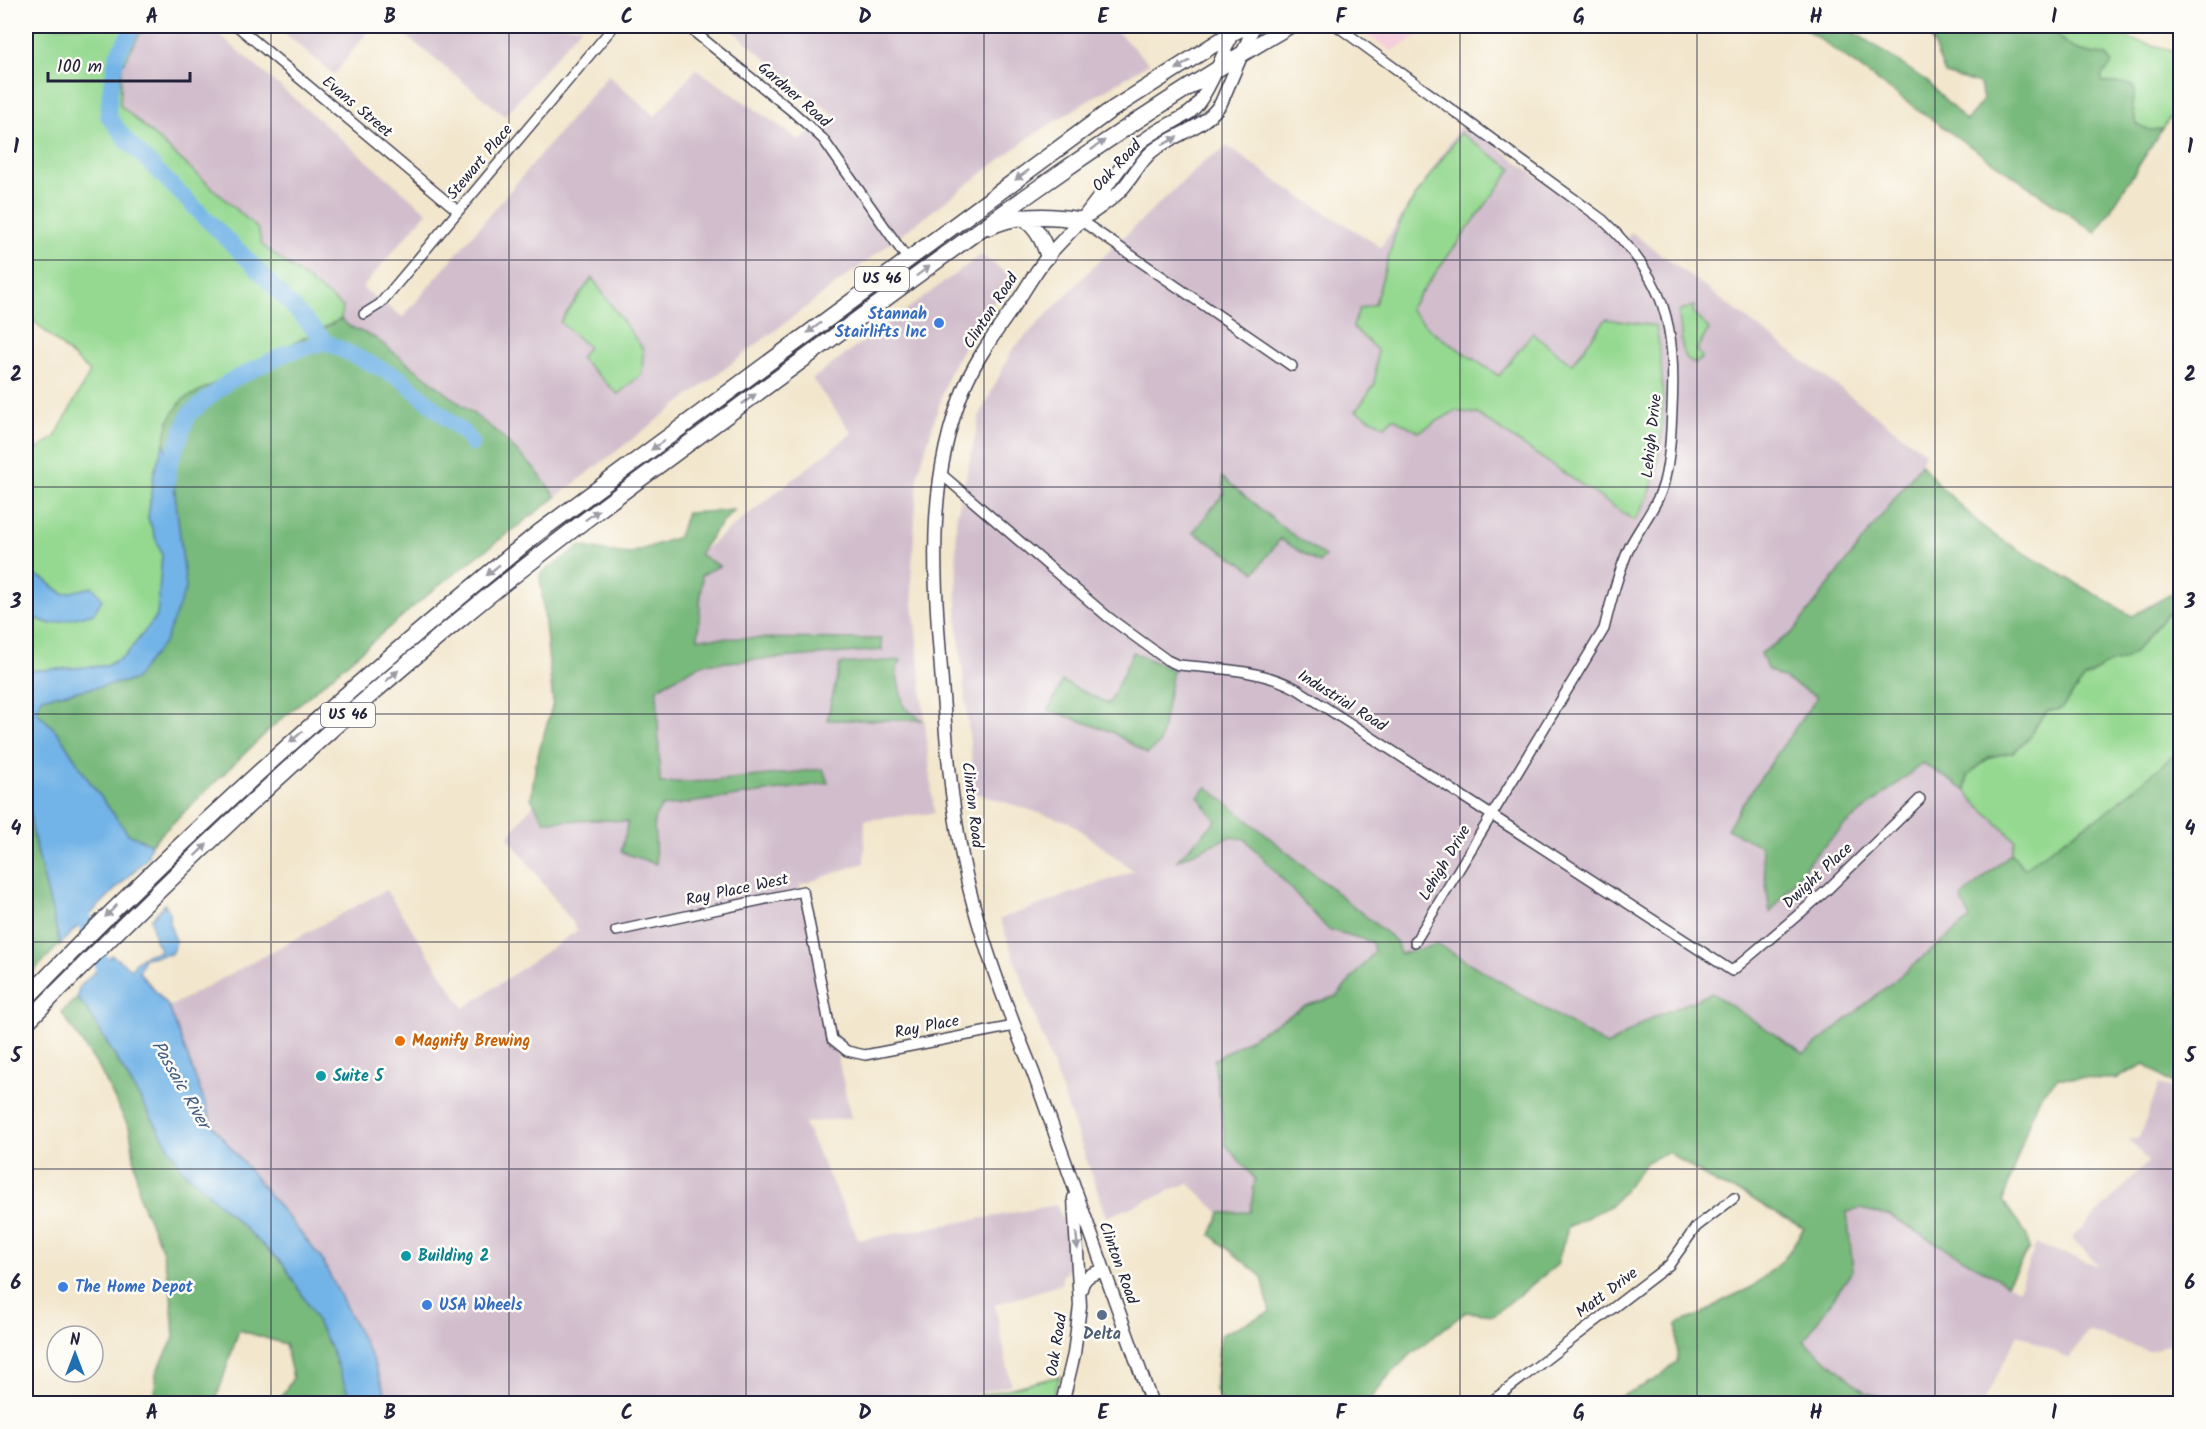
<svg xmlns="http://www.w3.org/2000/svg" width="2206" height="1429" viewBox="0 0 2206 1429" font-family="Kalam,sans-serif">
<style>
.built{fill:#f5cfdb}
.industrial{fill:#d1bdcc}
.green{fill:#95d991;stroke:#5c7e66;stroke-width:1.5}
.forest{fill:#78b97b;stroke:#4d6e5b;stroke-width:1.5}
.water{fill:#72b4e7;stroke:#4a6b91;stroke-width:1.5}
.lines{fill:none;stroke-linecap:round;stroke-linejoin:round}
.river{stroke:#72b4e7;stroke-width:16}
.minor-casing{stroke:#413f51;stroke-width:12}
.tertiary-casing{stroke:#413f51;stroke-width:15}
.trunk-casing{stroke:#413f51;stroke-width:18}
.minor{stroke:#fff;stroke-width:9}
.tertiary{stroke:#fff;stroke-width:12}
.trunk{stroke:#fff;stroke-width:15}
.oneway{fill:#9c9ca7}
.grid{fill:none;stroke:#22223b;stroke-width:1.5;stroke-opacity:0.55}
.shop-dot{fill:#3f7fe0;stroke:#fdfcf7;stroke-width:2}
.food-dot{fill:#e8710a;stroke:#fdfcf7;stroke-width:2}
.culture-dot{fill:#0f9aa8;stroke:#fdfcf7;stroke-width:2}
.service-dot{fill:#5c6f8a;stroke:#fdfcf7;stroke-width:2}
.labels{text-anchor:middle;dominant-baseline:central;stroke-width:5;stroke-linejoin:round;paint-order:stroke}
.shield{fill:#fdfcf7;stroke:#646373;stroke-width:1.5}
.shield-label{font-size:15px;font-weight:bold;fill:#22223b}
.street-label{font-size:16px;fill:#22223b;stroke:#fdfcf7}
.shop-label{font-size:16px;font-weight:bold;fill:#366cbe;stroke:#fdfcf7;text-anchor:start}
.food-label{font-size:16px;font-weight:bold;fill:#c56008;stroke:#fdfcf7;text-anchor:start}
.culture-label{font-size:16px;font-weight:bold;fill:#0d838f;stroke:#fdfcf7;text-anchor:start}
.service-label{font-size:16px;font-weight:bold;fill:#4e5e75;stroke:#fdfcf7}
.water-label{font-size:18px;font-style:italic;fill:#425c80;stroke:#fdfcf7}
.neatline{fill:none;stroke:#22223b;stroke-width:2}
.grid-label{font-size:20px;text-anchor:middle;font-weight:bold;fill:#22223b}
</style>
<rect width="100%" height="100%" fill="#fdfcf7"/>
<filter id="ink" filterUnits="userSpaceOnUse"><feTurbulence type="fractalNoise" baseFrequency=".0167" numOctaves="2"/><feDisplacementMap in="SourceGraphic" scale="12" xChannelSelector="R" yChannelSelector="G"/><feConvolveMatrix kernelMatrix="1 2 1 2 8 2 1 2 1" color-interpolation-filters="sRGB"/></filter>
<filter id="wash" filterUnits="userSpaceOnUse"><feTurbulence type="fractalNoise" baseFrequency=".008" numOctaves="4" result="noise"/><feDisplacementMap in="SourceGraphic" scale="24" xChannelSelector="R" yChannelSelector="G"/><feGaussianBlur stdDeviation="1.35" result="paint"/><feColorMatrix in="noise" values="0 0 0 0 0 0 0 0 0 0 0 0 0 0 0 0 0 1.4 0 .05"/><feComposite in="paint" operator="in"/></filter>
<g filter="url(#wash)">
<rect width="100%" height="100%" fill="#f2e6cc"/>
<!-- built -->
<path class="built" d="M1352 26H1438L1392 51Z"/>
<!-- industrial -->
<path class="industrial" d="M144 26H209L427 212 362 288 403 317 608 75 655 116 696 69 800 140 835 116 727 26H1111L1149 63 1030 137 556 497 497 432 375 338 349 326 341 319 343 307 262 245 258 229 120 105 122 66Z
M276 26H372L334 75Z
M394 26H582L505 116Z
M1464 121 1624 243 1631 232 1925 452 1921 464 1767 665 1966 791 1972 799 2015 840 2011 853 1970 919 1804 1054 1712 993 1649 1019 1607 1046 1438 944 1390 957 1374 952 1337 996 1305 1006 1214 1060 1226 1145 1255 1179 1250 1212 1220 1213 1188 1183 1107 1217 1000 919 1134 871 1069 822 975 793 957 619 956 520 980 415 1012 350 1116 244 1208 158 1220 152 1227 146 1282 185 1381 247Z
M981 255 1014 279 980 318 949 373 918 474 911 582 934 813 865 820 864 863 800 885 851 1118 804 1123 859 1240 1057 1205 1076 1259 1062 1277 1061 1284 995 1305 1011 1384 942 1404 389 1403 371 1356 321 1258 214 1127 169 1007 386 890 464 1008 578 930 508 837 535 802 660 797 656 683 698 554 852 433 812 379Z
M2159 1084 2180 1090V1349L2168 1345 2149 1351 2088 1331 2069 1359 2018 1334 1983 1403 1853 1404 1804 1340 1853 1270 1851 1241 1847 1212 1860 1209 1890 1216 2018 1290 2036 1244 2099 1266 2072 1238 2148 1162 2128 1138H2139Z"/>
<!-- green -->
<path class="green" d="M26 26H144L122 66 120 105 258 229 262 245 343 307 341 319 182 400 169 420 164 443 154 473 148 518 162 555 158 616 125 656 105 666 26 671V615L51 624 93 587 64 594 44 579 26 572V457L55 437 90 372 26 314Z
M2050 26H2102L2133 40 2180 52V103L2162 129 2150 130 2136 124 2132 103 2135 90 2103 82 2101 77 2107 56C2076 50 2069 52 2050 26Z
M1460 133 1512 169 1409 309 1434 333 1499 376 1532 333 1572 364 1606 319 1656 326C1665 380 1667 439 1650 492 1646 502 1640 512 1635 521L1477 414 1455 411 1419 432 1393 418 1385 426 1356 411 1375 384 1377 350 1353 327 1359 309 1375 304 1395 234 1408 207Z
M592 278 643 349 642 374 618 394 580 358 588 347 560 322Z
M1694 306 1693 312 1709 329 1697 349 1702 358 1695 364 1685 357 1683 352 1679 315 1680 311Z
M2180 611V750L2102 816 2085 825 2024 869 2011 853 2015 840 1972 799 1966 791 1967 776 1990 757 2013 752 2030 737 2034 727 2048 711 2061 709 2085 678 2107 664 2123 660 2133 653 2167 614Z
M1060 1376 1052 1403H951Z"/>
<!-- forest -->
<path class="forest" d="M1801 26H1839L1860 36 1928 82 1966 121 1983 100 1980 84 1945 74 1928 30V26H2050C2069 52 2076 50 2107 56L2112 64 2101 77 2103 82 2131 85 2135 90 2132 103 2136 124 2150 130 2162 129 2096 233 1958 138Z
M341 319 349 326 375 338 497 432 535 469 556 497 433 590 270 729 151 844 128 834 87 778 59 734 36 711 41 698 134 680 186 588 173 477 164 443 169 420 182 400Z
M1921 464 1940 486 1987 531 2132 616 2180 589V611L2167 614 2134 653 2123 660 2107 664 2085 678 2061 709 2048 711 2034 727 2030 737 2013 752 1989 757 1967 776 1966 791 1923 763 1844 826 1812 858 1770 913 1761 846 1727 829 1747 797 1817 697 1767 669 1761 653 1792 633Z
M1222 477 1286 530 1325 556 1319 563 1280 539 1255 572 1193 532 1224 493Z
M734 510 715 531 699 554 719 566 702 575 698 638 881 639 882 650 702 664 657 688 660 783 713 781 823 769 828 783 661 807 654 819 656 864 621 852 628 822 607 820 544 821 531 798 536 762 553 703 540 574 581 546 604 551 629 554 678 537 687 513Z
M1133 652 1173 670 1160 743 1147 754 1112 732 1049 710 1062 681 1109 704Z
M901 660 896 671 904 707 922 720H827L840 664Z
M2180 750V1086L2166 1080 2145 1064 2116 1079 2058 1078 2041 1095 2029 1122 2003 1201 2027 1235 2029 1249 2007 1284 1890 1216 1860 1209 1847 1212 1853 1270 1804 1341 1866 1393 1896 1400 1903 1403H1607L1653 1381 1677 1362V1324L1702 1314 1724 1300 1752 1287 1784 1259 1804 1228 1772 1211 1745 1194 1718 1185 1668 1152 1647 1162 1612 1205 1568 1227 1557 1265 1493 1315 1466 1312C1431 1339 1391 1364 1369 1403H1222L1215 1390 1220 1335 1270 1312 1262 1277 1211 1235 1220 1213 1250 1212 1255 1179 1226 1145 1214 1060 1305 1006 1337 996 1374 952 1372 942 1328 929 1245 839 1229 837 1176 861 1216 821 1198 796 1207 787 1396 941 1400 954 1438 944 1607 1046 1649 1019 1712 993 1804 1054 1970 919 1961 898 2011 853 2024 868 2085 825 2102 816Z
M26 792 34 838 60 944 26 979Z
M77 998 87 1009 182 1169 284 1265 309 1306 332 1351 352 1403H277L293 1378 285 1344 239 1330 215 1403H155L156 1373 174 1338 171 1292 162 1249 140 1200 130 1130 99 1068 61 1012Z"/>
<!-- water -->
<path class="water" d="M164 443 173 477 186 588 165 641 134 680 41 698 36 711 59 734 87 778 128 834 151 844 147 858 60 944 34 838 26 792V671L106 666 125 656 157 616 162 555 148 518 154 473Z
M26 572 44 579 63 594 93 587 102 599 94 613 51 624 26 615Z
M165 904 169 912V922L176 942 171 954 144 958 139 972 169 1007 214 1127 321 1258 371 1356 389 1403H352L332 1351 309 1306 284 1265 182 1169 87 1009 77 998 79 987 112 955 131 969C139 956 146 954 161 951L155 940 151 919Z"/>
<g class="lines">
<!-- river -->
<path class="river" d="M134 26 117 55 110 90 108 116 127 141 251 263 326 342 287 353 228 382 189 414 170 463 166 487
M326 342 400 378 465 434 472 444
M77 900 110 985"/>
</g>
</g>
<g filter="url(#ink)">
<g class="lines">
<!-- minor casing -->
<g class="minor-casing">
<path id="minor" d="M237 26 458 211
M687 26 792 111 823 139 908 260
M1337 26 1603 220C1666 280 1676 325 1672 409 1671 433 1670 458 1664 482 1658 505 1641 525 1630 546 1618 573 1611 601 1604 629L1415 942
M1080 220 1292 366
M364 314 380 304 614 26
M940 473 1108 617 1167 660 1178 665C1218 669 1261 669 1297 689L1732 971 1826 891 1920 799
M616 931 803 891 832 1039 847 1051 865 1055 1014 1026
M1488 1404 1669 1265 1696 1227 1734 1198"/>
</g>
<!-- tertiary casing -->
<g class="tertiary-casing">
<path id="tertiary" d="M1089 215C1101 207 1112 200 1122 189 1134 176 1142 157 1158 147 1181 132 1205 127 1221 103L1254 26
M1081 1289C1084 1276 1092 1273 1104 1271
M1062 1404 1074 1354 1080 1306 1074 1198
M1152 1404 1033 1072C1005 1004 976 928 962 856 949 791 945 722 940 656 933 561 928 473 966 383 979 354 999 328 1017 302 1027 287 1036 270 1048 256 1059 243 1071 232 1082 219 1102 194 1120 167 1140 143 1155 130 1172 124 1189 113 1206 101 1224 52 1233 31"/>
</g>
<!-- trunk casing -->
<g class="trunk-casing">
<path id="trunk" d="M1023 217C1037 229 1043 239 1048 256
M990 227C1018 213 1051 215 1080 220
M26 999C186 832 358 679 538 533L1108 112 1232 33 1248 26
M26 1023C164 883 306 746 459 620 571 527 690 443 808 356 964 240 1120 124 1289 26"/>
</g>
<!-- minor -->
<use href="#minor" class="minor"/>
<!-- tertiary -->
<use href="#tertiary" class="tertiary"/>
<!-- trunk -->
<use href="#trunk" class="trunk"/>
</g>
<!-- one-way arrows -->
<defs><path id="oneway-solid" d="M-6-.8H1V-3.2L6.5 0L1 3.2V.8H-6Z" transform="scale(1.5)"/></defs>
<g class="oneway">
<use href="#oneway-solid" transform="translate(1183 65) rotate(147)"/>
<use href="#oneway-solid" transform="translate(1170 141) rotate(-27)"/>
<use href="#oneway-solid" transform="translate(1098 145) rotate(-35)"/>
<use href="#oneway-solid" transform="translate(1022 175) rotate(144)"/>
<use href="#oneway-solid" transform="translate(923 271) rotate(-37)"/>
<use href="#oneway-solid" transform="translate(814 328) rotate(143)"/>
<use href="#oneway-solid" transform="translate(749 399) rotate(-36)"/>
<use href="#oneway-solid" transform="translate(658 445) rotate(144)"/>
<use href="#oneway-solid" transform="translate(592 515) rotate(-37)"/>
<use href="#oneway-solid" transform="translate(493 570) rotate(141)"/>
<use href="#oneway-solid" transform="translate(392 676) rotate(-41)"/>
<use href="#oneway-solid" transform="translate(296 737) rotate(139)"/>
<use href="#oneway-solid" transform="translate(201 850) rotate(-44)"/>
<use href="#oneway-solid" transform="translate(111 911) rotate(135)"/>
<use href="#oneway-solid" transform="translate(1077 1241) rotate(85)"/>
</g>
</g>
<!-- grid -->
<path class="grid" d="M271 26V1404M509 26V1404M746 26V1404M984 26V1404M1222 26V1404M1460 26V1404M1697 26V1404M1935 26V1404M26 260H2180M26 487H2180M26 714H2180M26 942H2180M26 1169H2180"/>
<!-- markers -->
<g class="shop-dot">
<circle cx="939" cy="323" r="6"/>
<circle cx="63" cy="1287" r="6"/>
<circle cx="427" cy="1305" r="6"/>
</g>
<circle class="food-dot" cx="400" cy="1041" r="6"/>
<g class="culture-dot">
<circle cx="321" cy="1076" r="6"/>
<circle cx="406" cy="1256" r="6"/>
</g>
<circle class="service-dot" cx="1102" cy="1315" r="6"/>
<g class="labels">
<!-- shield labels -->
<g class="shield">
<rect x="855" y="267" width="54" height="24" rx="4.5"/>
<rect x="321" y="703" width="54" height="24" rx="4.5"/>
</g>
<g class="shield-label">
<text x="882" y="279">US 46</text>
<text x="348" y="715">US 46</text>
</g>
<!-- street labels -->
<g class="street-label">
<text transform="translate(794 95) rotate(41)">Gardner Road</text>
<text transform="translate(357 107) rotate(40)">Evans Street</text>
<text transform="translate(480 162) rotate(-50)">Stewart Place</text>
<text transform="translate(1117 166) rotate(-47)">Oak Road</text>
<text transform="translate(991 311) rotate(-57)">Clinton Road</text>
<text transform="translate(1652 436) rotate(-84)">Lehigh Drive</text>
<text transform="translate(1342 701) rotate(32)">Industrial Road</text>
<text transform="translate(972 805) rotate(83)">Clinton Road</text>
<text transform="translate(1445 863) rotate(-59)">Lehigh Drive</text>
<text transform="translate(1818 876) rotate(-43)">Dwight Place</text>
<text transform="translate(737 890) rotate(-12)">Ray Place West</text>
<text transform="translate(927 1027) rotate(-11)">Ray Place</text>
<text transform="translate(1118 1263) rotate(70)">Clinton Road</text>
<text transform="translate(1607 1293) rotate(-37)">Matt Drive</text>
<text transform="translate(1057 1345) rotate(-81)">Oak Road</text>
</g>
<!-- shop labels -->
<g class="shop-label">
<text x="927" y="314" text-anchor="end">Stannah<tspan x="927" dy="18">Stairlifts Inc</tspan></text>
<text x="75" y="1287">The Home Depot</text>
<text x="439" y="1305">USA Wheels</text>
</g>
<!-- food labels -->
<g class="food-label">
<text x="412" y="1041">Magnify Brewing</text>
</g>
<!-- culture labels -->
<g class="culture-label">
<text x="333" y="1076">Suite 5</text>
<text x="418" y="1256">Building 2</text>
</g>
<!-- service labels -->
<g class="service-label">
<text x="1102" y="1334">Delta</text>
</g>
<!-- water labels -->
<g class="water-label">
<text transform="translate(180 1085) rotate(60)">Passaic River</text>
</g>
</g>
<!-- margin -->
<rect width="2206" height="1429" fill="none" stroke="#fdfcf7" stroke-width="66"/>
<!-- north arrow -->
<g transform="translate(75 1354)"><circle r="28" fill="#fdfcf7" stroke="#a5a5ac" stroke-width="1.5"/>
<path d="M0-4.5L10 22L0 15L-10 22Z" fill="#1f6fb2"/>
<text y="-9" font-size="16" font-weight="bold" text-anchor="middle" fill="#22223b">N</text>
</g>
<!-- scale -->
<path d="M48 72v9h142v-9" fill="none" stroke="#22223b" stroke-width="3"/>
<text x="57" y="72" font-size="18" fill="#22223b" stroke="#fdfcf7" stroke-width="4.5" paint-order="stroke">100 m</text>
<rect x="33" y="33" width="2140" height="1363" class="neatline"/>
<g class="grid-label">
<text x="152" y="23">A</text>
<text x="390" y="23">B</text>
<text x="627" y="23">C</text>
<text x="865" y="23">D</text>
<text x="1103" y="23">E</text>
<text x="1341" y="23">F</text>
<text x="1579" y="23">G</text>
<text x="1816" y="23">H</text>
<text x="2054" y="23">I</text>
<text x="16" y="153">1</text>
<text x="2190" y="153">1</text>
<text x="16" y="381">2</text>
<text x="2190" y="381">2</text>
<text x="16" y="608">3</text>
<text x="2190" y="608">3</text>
<text x="16" y="835">4</text>
<text x="2190" y="835">4</text>
<text x="16" y="1062">5</text>
<text x="2190" y="1062">5</text>
<text x="16" y="1289">6</text>
<text x="2190" y="1289">6</text>
<text x="152" y="1419">A</text>
<text x="390" y="1419">B</text>
<text x="627" y="1419">C</text>
<text x="865" y="1419">D</text>
<text x="1103" y="1419">E</text>
<text x="1341" y="1419">F</text>
<text x="1579" y="1419">G</text>
<text x="1816" y="1419">H</text>
<text x="2054" y="1419">I</text>
</g>
</svg>
